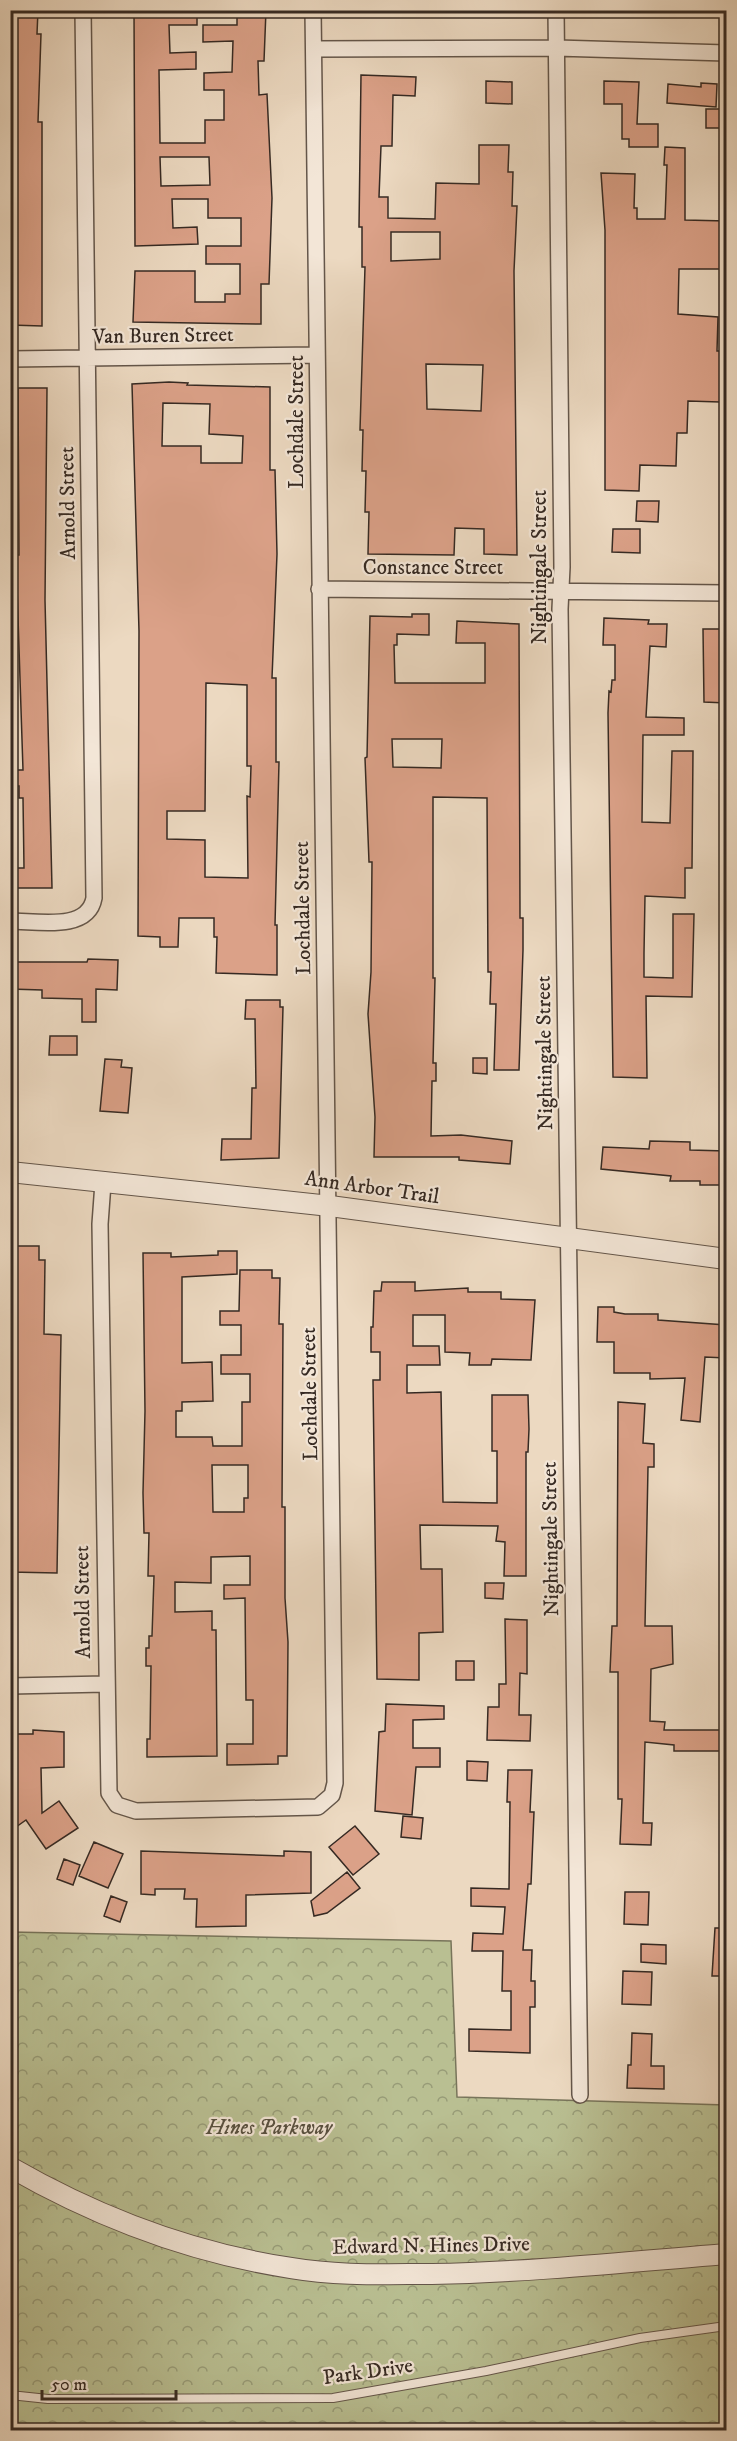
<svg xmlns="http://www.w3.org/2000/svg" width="737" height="2441" viewBox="0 0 737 2441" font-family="'IM FELL DW Pica',serif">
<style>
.park{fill:url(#park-crowns);stroke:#78745a;stroke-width:1.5}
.building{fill:#dba188;stroke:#362a23;stroke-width:1.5;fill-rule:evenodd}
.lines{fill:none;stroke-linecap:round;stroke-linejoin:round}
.service-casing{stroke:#64564a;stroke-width:10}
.minor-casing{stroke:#64564a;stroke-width:18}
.tertiary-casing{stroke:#64564a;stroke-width:22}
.service{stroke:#f3e6d7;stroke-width:8}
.minor{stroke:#f3e6d7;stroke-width:15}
.tertiary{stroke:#f3e6d7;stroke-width:20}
.labels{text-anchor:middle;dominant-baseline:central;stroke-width:4.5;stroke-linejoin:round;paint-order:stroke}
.street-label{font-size:21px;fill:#362a23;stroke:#f3e6d7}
.park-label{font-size:21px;font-style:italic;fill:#574f3f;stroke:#f3e6d7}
</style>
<defs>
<pattern id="park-crowns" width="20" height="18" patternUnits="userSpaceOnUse" patternTransform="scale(1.5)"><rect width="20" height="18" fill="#b9bf92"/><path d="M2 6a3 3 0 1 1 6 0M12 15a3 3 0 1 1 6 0" fill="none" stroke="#979b77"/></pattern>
</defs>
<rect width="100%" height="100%" fill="#ecd9c1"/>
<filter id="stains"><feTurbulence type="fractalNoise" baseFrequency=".00333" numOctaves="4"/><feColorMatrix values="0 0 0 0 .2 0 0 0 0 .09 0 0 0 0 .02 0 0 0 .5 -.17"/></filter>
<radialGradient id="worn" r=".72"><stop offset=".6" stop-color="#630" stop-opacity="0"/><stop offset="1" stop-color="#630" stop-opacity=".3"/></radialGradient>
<!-- park -->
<path class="park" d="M11 1932 451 1941 457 2097 726 2105V2430H11Z"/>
<!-- building -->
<path class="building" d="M12 10H38L37 34H41L38 122H42V326L10 325V301H14L15 282 13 107H10Z
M134 10H197V25H169L170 53 196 52V69L159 70 160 143H205V120H224V90H204V73L232 72 233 41 203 42V25H237V10H266L264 61H258L259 95 267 94 272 198 269 284H261V324L133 322 135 271H195V302H225V294H240V264H206V246H241V218H208V199H172L173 228 197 227 198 244 135 246ZM160 157H209L210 185 161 186Z
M361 75 416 77 415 96 393 95 392 146H381L379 197H388V218L435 219 436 183 479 184V145H509L508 172H513L512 206H517L514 271 517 555 484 554V529L455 528 454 555 368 554 369 512H365L366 471H362L363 430H360L365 267H362V227H359ZM391 232H440V259L391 261ZM426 364 483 365 481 411 427 409Z
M486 81 512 82V104L486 103Z
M604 81 639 82 637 124H658V147H629V139H622V104H604Z
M701 83 717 84 716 107 667 103 668 84 701 87Z
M706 109H725V128H706Z
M665 147 685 148V220L726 221V238H720V269H679L678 314 718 317 717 351H724L720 402 688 401 687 433H677L676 466 640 465 639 491 605 490V230L601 173 635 174 634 208H637V219H665L667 165H664Z
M169 382 188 383 187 385 270 387V470H275L277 554 272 678H276V762H279L275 925H277V975L216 973 217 937H214V918H179L178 947H160V937L138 936 139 631 132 384ZM163 403 210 404 209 434 243 436 242 463H201V446H162ZM206 683 247 685V766H251L250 797 247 796 248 878 205 877V840L167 839V811H205Z
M18 388H47L45 600 52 888H10V868H24L23 798H19V786H10V770H23L17 587V555H19Z
M637 501H659L658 522 636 521Z
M613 529H640V553L612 552Z
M412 614H429V635L397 634V645H394L395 683H485V643H456L457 621 519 624 520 918H523V950L519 1070H494L496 1004H490L491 972H488L487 798 433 797V978H435L433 1063H436V1081H432L431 1136 461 1135 512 1141 510 1164 459 1160V1157H374L375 1117 368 1014 371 972 372 862H369L365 758 367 757 370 616 412 617ZM392 739H442L441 768 393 767Z
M604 618 649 620 648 624H667L666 647 650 646 646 717 684 718V735H643L642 822 670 823 672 751H693L692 868H685V898L645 896 644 953V977L673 978V914H694L692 997 646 996 647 1078 613 1077 608 713 609 691 611 692 612 680H615V645H603Z
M703 629H722L726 703 704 702Z
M88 959 118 960 117 990 96 989V1022H82V999L42 998V990L10 989V962H87Z
M246 1000H280V1007H283L279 1158 221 1160 222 1139H251L252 1088H256L255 1019H245Z
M50 1036H77V1055H49Z
M473 1058H487V1074L473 1073Z
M105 1059 122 1060 121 1067 132 1068 128 1113 100 1111Z
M650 1141 690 1142V1150L726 1151V1173H722L721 1185H700V1181H670L671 1176 601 1169 603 1147 649 1149Z
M14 1246H39V1260H45L44 1334 61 1335 57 1573 10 1572V1255H14Z
M218 1251H237V1274L182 1277V1363L212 1362 213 1401 182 1402V1411H176V1437H212L213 1446H242V1402H250V1374H221V1355H241V1325H220V1311H239L240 1270H272V1278H280L279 1324H283L282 1507H285V1598L288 1642 287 1756H278V1764L227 1765V1744H253V1700H246L245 1598 224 1599V1585H250V1556L211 1557V1583L175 1582V1612L212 1611V1630H216L217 1756 147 1757V1739H150L151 1666H146V1648H149V1636H152L154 1576H148L149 1533H144L143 1493 145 1411 143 1253H171V1257L218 1255ZM212 1465H248V1498H244V1512H213Z
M382 1282H415V1291L468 1288V1292H501V1299L535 1300 531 1360 492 1359 491 1365H469L470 1353 445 1352V1315H413V1346H439L440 1365H407V1393L441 1392 443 1502 497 1503V1451H492V1395H528L529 1429 528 1452H526V1576H504L505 1542 496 1541 498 1526 420 1525 421 1569H442L443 1632 419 1633V1680L377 1679 373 1380H380V1352H371V1327H373L374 1291H381Z
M598 1307H614V1312L625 1314H658V1320L726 1325V1358L705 1357 700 1422 681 1420 685 1378 650 1379V1373H614V1342H597Z
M618 1402 645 1404 643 1443 654 1444V1467H648L645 1626H672L673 1664 651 1669 650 1721 665 1722 664 1730H726V1751H674V1745L645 1742 643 1823H652L651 1845 620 1844 622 1799H618V1672H610L612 1626H617Z
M485 1583H504L503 1599 485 1598Z
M505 1619 527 1620V1674L520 1673 519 1715H531L530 1741 487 1740 488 1707H499V1684H506Z
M456 1661H474V1680H456Z
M386 1704 444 1706V1719L413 1720V1748H440V1767H416L412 1815 375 1811 379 1732 385 1731Z
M33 1730 64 1732V1767L41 1768 42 1813 59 1801 78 1828 46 1849 26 1820 16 1827 10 1818V1734H33Z
M467 1761 488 1762 487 1781 467 1780Z
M508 1770H532L530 1812H534L531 1884H528L523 1950H532L531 1981H535V2007H530V2053L469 2051V2029L511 2030V1991H502L503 1951H472L473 1933 503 1934 505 1907 471 1906V1888L509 1889 510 1802H507Z
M403 1816 423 1818 421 1839 401 1837Z
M355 1826 379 1854 353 1875 329 1847Z
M94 1842 123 1854 108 1888 79 1876Z
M141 1851 284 1856V1851L311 1852V1893L246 1895V1926L196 1927 197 1899H184L185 1889H155V1895L141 1894Z
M64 1859 80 1865 73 1885 57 1879Z
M347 1872 360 1888 327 1913 314 1916 311 1901Z
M625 1892H649L648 1925 624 1924Z
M111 1896 127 1902 120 1922 104 1916Z
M715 1928H726V1976H712Z
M641 1944 666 1945V1964L641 1962Z
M623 1971 652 1972 651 2005 622 2004Z
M632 2033 652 2034 651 2066H664V2089L627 2088 628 2065H631Z"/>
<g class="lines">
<!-- service casing -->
<g class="service-casing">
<path id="service" d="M10 2395 48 2399 333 2398 486 2371 640 2338 726 2326"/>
</g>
<!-- minor casing -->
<g class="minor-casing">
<path id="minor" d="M556 10 562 567 560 609 580 2095
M314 49 557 48 726 53
M10 359 317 355
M319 589 726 593
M10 921C37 921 88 932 94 898L83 10
M103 1183 100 1224 109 1793 117 1805 136 1811 318 1807 332 1795 335 1783 313 10
M10 1686 105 1684"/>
</g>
<!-- tertiary casing -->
<g class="tertiary-casing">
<path id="tertiary" d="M10 1172 330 1206 726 1259
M10 2167C97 2217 192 2253 291 2268 338 2276 385 2274 432 2274 530 2272 628 2262 726 2254"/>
</g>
<!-- service -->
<use href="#service" class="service"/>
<!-- minor -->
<use href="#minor" class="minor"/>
<!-- tertiary -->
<use href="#tertiary" class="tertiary"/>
</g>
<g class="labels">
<!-- street labels -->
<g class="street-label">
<text transform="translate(163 336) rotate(-1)">Van Buren Street</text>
<text transform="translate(297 422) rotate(-90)">Lochdale Street</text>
<text transform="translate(68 503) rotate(-91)">Arnold Street</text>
<text transform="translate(540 567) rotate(-90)">Nightingale Street</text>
<text x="433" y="568">Constance Street</text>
<text transform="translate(303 908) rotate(-91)">Lochdale Street</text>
<text transform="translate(545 1053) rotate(-91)">Nightingale Street</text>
<text transform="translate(372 1188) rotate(8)">Ann Arbor Trail</text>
<text transform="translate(310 1394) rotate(-91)">Lochdale Street</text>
<text transform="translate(551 1539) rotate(-91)">Nightingale Street</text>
<text transform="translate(83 1602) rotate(-91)">Arnold Street</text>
<text transform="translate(431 2246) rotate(-1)">Edward N. Hines Drive</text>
<text transform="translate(368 2372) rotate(-8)">Park Drive</text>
</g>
<!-- park labels -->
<g class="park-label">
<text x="269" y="2128">Hines Parkway</text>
</g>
</g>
<!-- margin -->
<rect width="737" height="2441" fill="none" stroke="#ecd9c1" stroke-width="36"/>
<rect x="12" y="12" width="713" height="2417" fill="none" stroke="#362a23" stroke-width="3"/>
<rect x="18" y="18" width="701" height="2405" fill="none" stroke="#362a23" stroke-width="1.5"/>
<!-- scale -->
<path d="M42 2390v9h134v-9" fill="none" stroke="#362a23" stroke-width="3"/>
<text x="51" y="2390" font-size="18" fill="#362a23" stroke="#f3e6d7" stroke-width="4.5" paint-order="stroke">50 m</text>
<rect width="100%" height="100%" filter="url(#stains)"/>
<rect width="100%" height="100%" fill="url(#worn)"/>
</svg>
